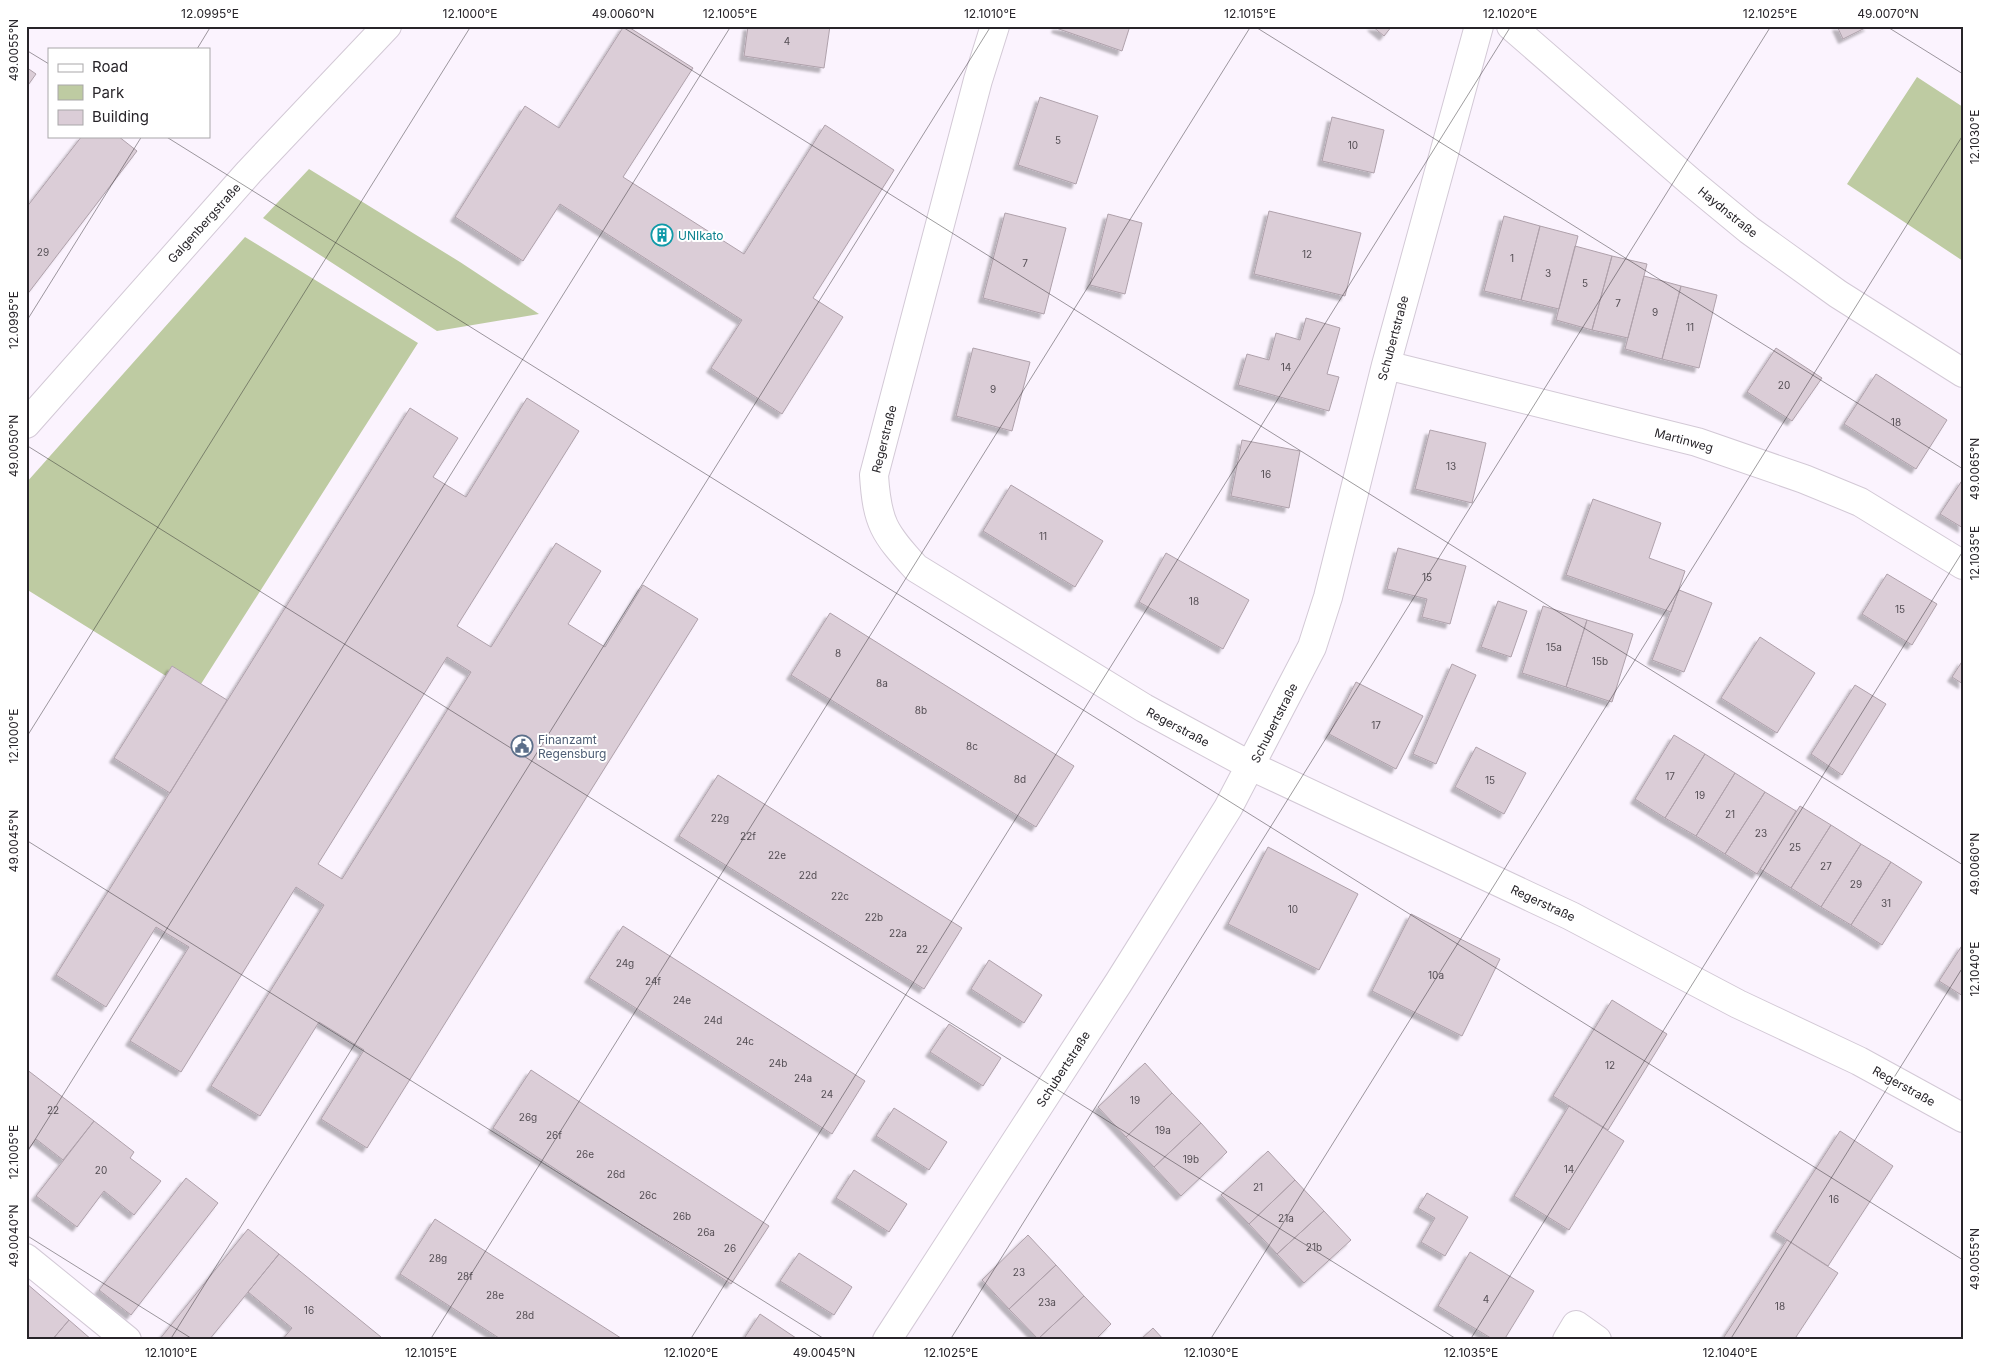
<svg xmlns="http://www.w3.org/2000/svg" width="1989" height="1366" viewBox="0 0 1989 1366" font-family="Inter,sans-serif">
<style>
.green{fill:#becba2}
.building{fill:#dbcdd7;stroke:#afa1ab;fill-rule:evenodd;filter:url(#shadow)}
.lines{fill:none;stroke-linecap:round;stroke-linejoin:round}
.minor-casing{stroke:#d3c9d6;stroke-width:30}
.minor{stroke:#fff;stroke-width:28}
.ticks{fill:none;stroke:#272429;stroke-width:1;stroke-opacity:0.45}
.labels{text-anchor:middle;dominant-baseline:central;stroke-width:4;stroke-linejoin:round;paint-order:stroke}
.number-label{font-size:10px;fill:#544e54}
.street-label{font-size:12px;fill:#272429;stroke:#fff}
.culture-label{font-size:12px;fill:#0d838f;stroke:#fff;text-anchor:start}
.service-label{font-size:12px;fill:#4e5e75;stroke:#fff;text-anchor:start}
.neatline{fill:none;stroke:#272429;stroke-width:2}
.ticks-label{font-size:12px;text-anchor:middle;fill:#272429}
</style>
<defs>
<filter id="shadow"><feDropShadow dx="-4.5" dy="4.5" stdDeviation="1" flood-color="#0004"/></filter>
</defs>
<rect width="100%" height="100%" fill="#fbf3fe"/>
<!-- green -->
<path class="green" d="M1917 77 1963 107V261L1847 184Z
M309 169 460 262 539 314 437 331 263 218Z
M245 237 418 343 201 684 172 666 166 676 26 589V483Z"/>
<!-- building -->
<path class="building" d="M624 26H627L693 68 623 177 744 254 825 125 894 170 813 298 843 317 782 414 711 368 742 320 560 204 523 261 455 217 525 106 559 128Z
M748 26H830L824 68 744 56Z
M1057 26H1130L1122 51 1056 28Z
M1372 26H1392L1384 36Z
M1837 26H1869L1843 39Z
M26 67 36 74 26 88Z
M1040 97 1098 116 1076 184 1018 165Z
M1332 117 1384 130 1374 173 1322 161Z
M82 136H118L137 151 26 296V208Z
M1269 211 1361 233 1345 296 1254 274Z
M1005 213 1066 228 1044 314 983 298Z
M1108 214 1142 223 1125 294 1090 285Z
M1504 216 1540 226 1521 300 1484 291Z
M1540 226 1578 236 1559 309 1521 300Z
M1575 246 1612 256 1592 330 1556 320Z
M1612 256 1647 264 1628 338 1592 330Z
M1644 276 1681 286 1662 359 1625 349Z
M1681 286 1717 295 1699 368 1662 359Z
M1306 318 1340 328 1327 374 1339 377 1329 411 1238 385 1247 354 1269 360 1276 333 1300 340Z
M973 348 1030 362 1012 431 956 416Z
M1776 348 1822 378 1792 421 1747 392Z
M1876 374 1947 420 1916 469 1844 424Z
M527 398 579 431 457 626 491 647 556 543 601 571 568 624 605 647 643 585 698 619 367 1148 321 1119 364 1050 319 1022 260 1116 211 1086 324 905 296 887 181 1072 130 1041 189 947 156 927 106 1007 56 975 410 408 458 438 433 477 466 497ZM447 657 471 672 342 879 318 864Z
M1430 430 1486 443 1472 503 1415 489Z
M1242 440 1300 451 1289 508 1231 496Z
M1963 479V528L1940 514Z
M1011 485 1103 541 1075 587 983 531Z
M1593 499 1661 523 1649 558 1685 571 1671 612 1566 575Z
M1398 548 1466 566 1450 624 1422 617 1427 599 1387 589Z
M1166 553 1249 600 1223 649 1139 602Z
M1887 574 1937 604 1912 645 1862 614Z
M1679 590 1712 603 1684 672 1652 660Z
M1498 601 1527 611 1511 657 1481 647Z
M1543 606 1587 620 1566 687 1522 673Z
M830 613 1074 766 1036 827 791 675Z
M1587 620 1633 634 1612 702 1566 687Z
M1760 637 1815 673 1777 733 1721 698Z
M1963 660V684L1952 677Z
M1452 664 1476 675 1436 764 1413 754Z
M172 666 227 700 170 793 114 758Z
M1356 682 1423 716 1396 769 1329 734Z
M1855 685 1886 704 1842 775 1811 754Z
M1674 735 1705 754 1665 818 1635 799Z
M1476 747 1526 773 1504 814 1455 787Z
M1705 754 1735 773 1696 836 1665 818Z
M1735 773 1765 792 1725 854 1696 836Z
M718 775 962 928 924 989 679 836Z
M1765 792 1796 811 1757 874 1725 854Z
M1800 806 1831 825 1791 888 1760 869Z
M1831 825 1861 844 1821 907 1791 888Z
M1861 844 1891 862 1851 925 1821 907Z
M1268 847 1358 894 1319 970 1228 924Z
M1891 862 1922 882 1882 945 1851 925Z
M1411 914 1500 959 1462 1036 1372 991Z
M623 926 865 1081 832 1134 589 978Z
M1963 944V996L1939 981Z
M989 960 1042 995 1024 1023 971 989Z
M1612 1000 1667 1034 1608 1130 1553 1096Z
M949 1024 1001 1058 983 1086 930 1052Z
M1145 1063 1172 1093 1126 1137 1098 1107Z
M26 1069 94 1121 63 1160 36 1139 26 1152Z
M531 1070 769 1226 731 1284 493 1128Z
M1172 1093 1201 1123 1154 1167 1126 1137Z
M1569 1106 1624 1141 1569 1230 1514 1196Z
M894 1108 947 1142 929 1170 876 1136Z
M94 1121 134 1152 130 1158 161 1181 134 1215 104 1191 77 1227 36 1196Z
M1201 1123 1227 1152 1181 1196 1154 1167Z
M1840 1131 1893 1166 1828 1266 1775 1232Z
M1268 1151 1295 1180 1249 1224 1221 1195Z
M854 1170 907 1204 889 1232 836 1198Z
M186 1178 218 1203 131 1315 99 1290Z
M1295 1180 1324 1211 1277 1254 1249 1224Z
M1427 1193 1468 1217 1445 1256 1421 1242 1435 1218 1418 1208Z
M1324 1211 1351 1240 1304 1283 1277 1254Z
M435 1219 624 1340H502L400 1274Z
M248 1229 279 1254 209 1340H159Z
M1028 1235 1056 1265 1009 1309 982 1280Z
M1787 1240 1838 1273 1794 1340H1722Z
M1470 1252 1534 1291 1504 1340H1494L1438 1306Z
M799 1253 852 1287 834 1315 780 1281Z
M279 1254 381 1337 378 1340H282L292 1328 248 1292Z
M1056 1265 1084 1296 1038 1339 1009 1309Z
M26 1283 69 1320 52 1340H26Z
M1084 1296 1111 1324 1095 1340 1038 1339Z
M760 1314 799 1340H743Z
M69 1320 92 1340H52Z
M1153 1328 1164 1340H1140Z"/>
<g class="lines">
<!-- minor casing -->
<g class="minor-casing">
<path id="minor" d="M995 26 978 80 874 475C877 523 884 533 916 568L1144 708 1251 766 1571 916 1738 1004 1859 1061 1963 1118
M1511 26 1692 183 1749 230 1838 294 1963 373
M1386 365 1697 442 1804 479 1860 502 1963 565
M26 424 249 172 387 26
M26 1258 127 1340
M887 1340 1119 982 1228 808 1312 647 1328 597 1386 365 1479 26
M1567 1340 1576 1325 1597 1340"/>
</g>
<!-- minor -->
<use href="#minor" class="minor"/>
</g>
<!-- ticks -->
<path class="ticks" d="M621 26 1963 865M1254 26 1963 469M1886 26 1963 74M197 49 211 26M26 50 49 64M165 136 1963 1260M26 322 142 136M26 445 1458 1340M26 738 471 26M26 840 826 1340M26 1154 731 26M26 1235 194 1340M170 1340 991 26M430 1340 1251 26M690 1340 1511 26M950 1340 1771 26M1210 1340 1963 135M1470 1340 1963 551M1730 1340 1963 967"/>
<!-- icons -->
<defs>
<g id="building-ring" transform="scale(1.125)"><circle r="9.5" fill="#fff" stroke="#0f9aa8" stroke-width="1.5"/><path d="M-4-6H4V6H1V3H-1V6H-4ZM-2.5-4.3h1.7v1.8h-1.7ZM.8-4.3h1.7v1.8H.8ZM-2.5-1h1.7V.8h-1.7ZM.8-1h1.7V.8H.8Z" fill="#0f9aa8"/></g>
<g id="civic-ring" transform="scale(1.125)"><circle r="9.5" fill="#fff" stroke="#5c6f8a" stroke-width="1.5"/><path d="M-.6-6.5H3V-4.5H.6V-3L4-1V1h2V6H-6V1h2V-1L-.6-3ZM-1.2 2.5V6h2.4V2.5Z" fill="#5c6f8a"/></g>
</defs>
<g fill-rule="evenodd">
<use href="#building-ring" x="662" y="235"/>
<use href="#civic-ring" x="522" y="746"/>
</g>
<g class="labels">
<!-- number labels -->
<g class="number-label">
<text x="787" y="41">4</text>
<text x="1058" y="140">5</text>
<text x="1353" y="145">10</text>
<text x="43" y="252">29</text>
<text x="1307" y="254">12</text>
<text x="1512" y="258">1</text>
<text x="1025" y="263">7</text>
<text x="1548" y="273">3</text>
<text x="1585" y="283">5</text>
<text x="1618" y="303">7</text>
<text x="1655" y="312">9</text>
<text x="1690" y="327">11</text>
<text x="1286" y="367">14</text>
<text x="1784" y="385">20</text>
<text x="993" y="389">9</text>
<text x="1896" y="422">18</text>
<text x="1451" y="466">13</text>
<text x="1266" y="474">16</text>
<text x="1043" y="536">11</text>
<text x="1427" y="577">15</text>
<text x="1194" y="601">18</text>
<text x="1900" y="609">15</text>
<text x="1554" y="647">15a</text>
<text x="838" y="653">8</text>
<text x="1600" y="661">15b</text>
<text x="882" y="683">8a</text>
<text x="921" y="710">8b</text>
<text x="1376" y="725">17</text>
<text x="972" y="746">8c</text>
<text x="1670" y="776">17</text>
<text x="1020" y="779">8d</text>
<text x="1490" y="780">15</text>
<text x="1700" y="795">19</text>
<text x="1730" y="814">21</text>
<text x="720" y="818">22g</text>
<text x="1761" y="833">23</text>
<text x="748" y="836">22f</text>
<text x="1795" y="847">25</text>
<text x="777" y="855">22e</text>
<text x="1826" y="866">27</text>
<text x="808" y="875">22d</text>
<text x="1856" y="884">29</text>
<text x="840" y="896">22c</text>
<text x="1886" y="903">31</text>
<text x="1293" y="909">10</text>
<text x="874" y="917">22b</text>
<text x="898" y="933">22a</text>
<text x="922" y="949">22</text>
<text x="625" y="963">24g</text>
<text x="1436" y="975">10a</text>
<text x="653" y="981">24f</text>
<text x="682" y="1000">24e</text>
<text x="713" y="1020">24d</text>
<text x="745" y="1041">24c</text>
<text x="778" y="1063">24b</text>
<text x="1610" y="1065">12</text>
<text x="803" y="1078">24a</text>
<text x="827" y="1094">24</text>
<text x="1135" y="1100">19</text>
<text x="53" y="1110">22</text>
<text x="528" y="1117">26g</text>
<text x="1163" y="1130">19a</text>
<text x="554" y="1135">26f</text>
<text x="585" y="1154">26e</text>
<text x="1191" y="1159">19b</text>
<text x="1569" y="1169">14</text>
<text x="101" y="1170">20</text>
<text x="616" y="1174">26d</text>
<text x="1258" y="1187">21</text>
<text x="648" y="1195">26c</text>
<text x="1834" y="1199">16</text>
<text x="682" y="1216">26b</text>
<text x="1286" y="1218">21a</text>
<text x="706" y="1232">26a</text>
<text x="1314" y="1247">21b</text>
<text x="730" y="1248">26</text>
<text x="438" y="1258">28g</text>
<text x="1019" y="1272">23</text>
<text x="465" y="1276">28f</text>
<text x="495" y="1295">28e</text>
<text x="1486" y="1299">4</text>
<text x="1047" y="1302">23a</text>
<text x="1780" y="1306">18</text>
<text x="309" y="1310">16</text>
<text x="525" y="1315">28d</text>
</g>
<!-- street labels -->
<g class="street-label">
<text transform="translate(1728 212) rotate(39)">Haydnstraße</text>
<text transform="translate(204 223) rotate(-48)">Galgenbergstraße</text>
<text transform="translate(1393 338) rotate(-75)">Schubertstraße</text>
<text transform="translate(884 439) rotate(-76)">Regerstraße</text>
<text transform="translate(1684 440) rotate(15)">Martinweg</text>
<text transform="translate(1274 723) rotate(-63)">Schubertstraße</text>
<text transform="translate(1178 727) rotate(28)">Regerstraße</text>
<text transform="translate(1543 903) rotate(25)">Regerstraße</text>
<text transform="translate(1063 1069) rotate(-57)">Schubertstraße</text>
<text transform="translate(1904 1086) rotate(29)">Regerstraße</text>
</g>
<!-- culture labels -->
<g class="culture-label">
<text x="678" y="235">UNIkato</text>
</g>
<!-- service labels -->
<g class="service-label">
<text x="538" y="739">Finanzamt<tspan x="538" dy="14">Regensburg</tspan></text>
</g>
</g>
<!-- border -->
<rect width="1989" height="1366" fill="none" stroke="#ffffff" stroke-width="55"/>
<!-- legend -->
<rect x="48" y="48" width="162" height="90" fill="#ffffff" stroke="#a9a7a9"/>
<rect x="58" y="64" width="25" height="8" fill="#ffffff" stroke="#a9a7a9"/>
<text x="92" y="72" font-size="15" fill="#272429">Road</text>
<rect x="58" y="85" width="25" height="15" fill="#becba2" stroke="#a9a7a9"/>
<text x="92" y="98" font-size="15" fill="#272429">Park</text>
<rect x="58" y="110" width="25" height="15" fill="#dbcdd7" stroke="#a9a7a9"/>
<text x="92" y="122" font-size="15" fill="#272429">Building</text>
<rect x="28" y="28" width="1934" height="1310" class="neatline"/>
<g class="ticks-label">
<text x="210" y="18">12.0995°E</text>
<text x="470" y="18">12.1000°E</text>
<text x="623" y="18">49.0060°N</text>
<text x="730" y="18">12.1005°E</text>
<text x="990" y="18">12.1010°E</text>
<text x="1250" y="18">12.1015°E</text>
<text x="1510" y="18">12.1020°E</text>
<text x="1770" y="18">12.1025°E</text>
<text x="1888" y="18">49.0070°N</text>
<text transform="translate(14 50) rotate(-90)" y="4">49.0055°N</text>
<text transform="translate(1975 137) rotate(-90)" y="4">12.1030°E</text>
<text transform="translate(14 320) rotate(-90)" y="4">12.0995°E</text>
<text transform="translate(14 446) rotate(-90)" y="4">49.0050°N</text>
<text transform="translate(1975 469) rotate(-90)" y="4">49.0065°N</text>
<text transform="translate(1975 553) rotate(-90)" y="4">12.1035°E</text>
<text transform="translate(14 736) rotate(-90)" y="4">12.1000°E</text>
<text transform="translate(14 841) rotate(-90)" y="4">49.0045°N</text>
<text transform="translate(1975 864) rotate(-90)" y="4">49.0060°N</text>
<text transform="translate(1975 969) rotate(-90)" y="4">12.1040°E</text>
<text transform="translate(14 1152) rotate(-90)" y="4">12.1005°E</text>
<text transform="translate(14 1236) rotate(-90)" y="4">49.0040°N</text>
<text transform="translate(1975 1259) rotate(-90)" y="4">49.0055°N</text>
<text x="171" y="1357">12.1010°E</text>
<text x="431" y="1357">12.1015°E</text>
<text x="691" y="1357">12.1020°E</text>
<text x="824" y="1357">49.0045°N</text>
<text x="951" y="1357">12.1025°E</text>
<text x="1211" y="1357">12.1030°E</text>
<text x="1471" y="1357">12.1035°E</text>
<text x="1730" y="1357">12.1040°E</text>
</g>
</svg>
